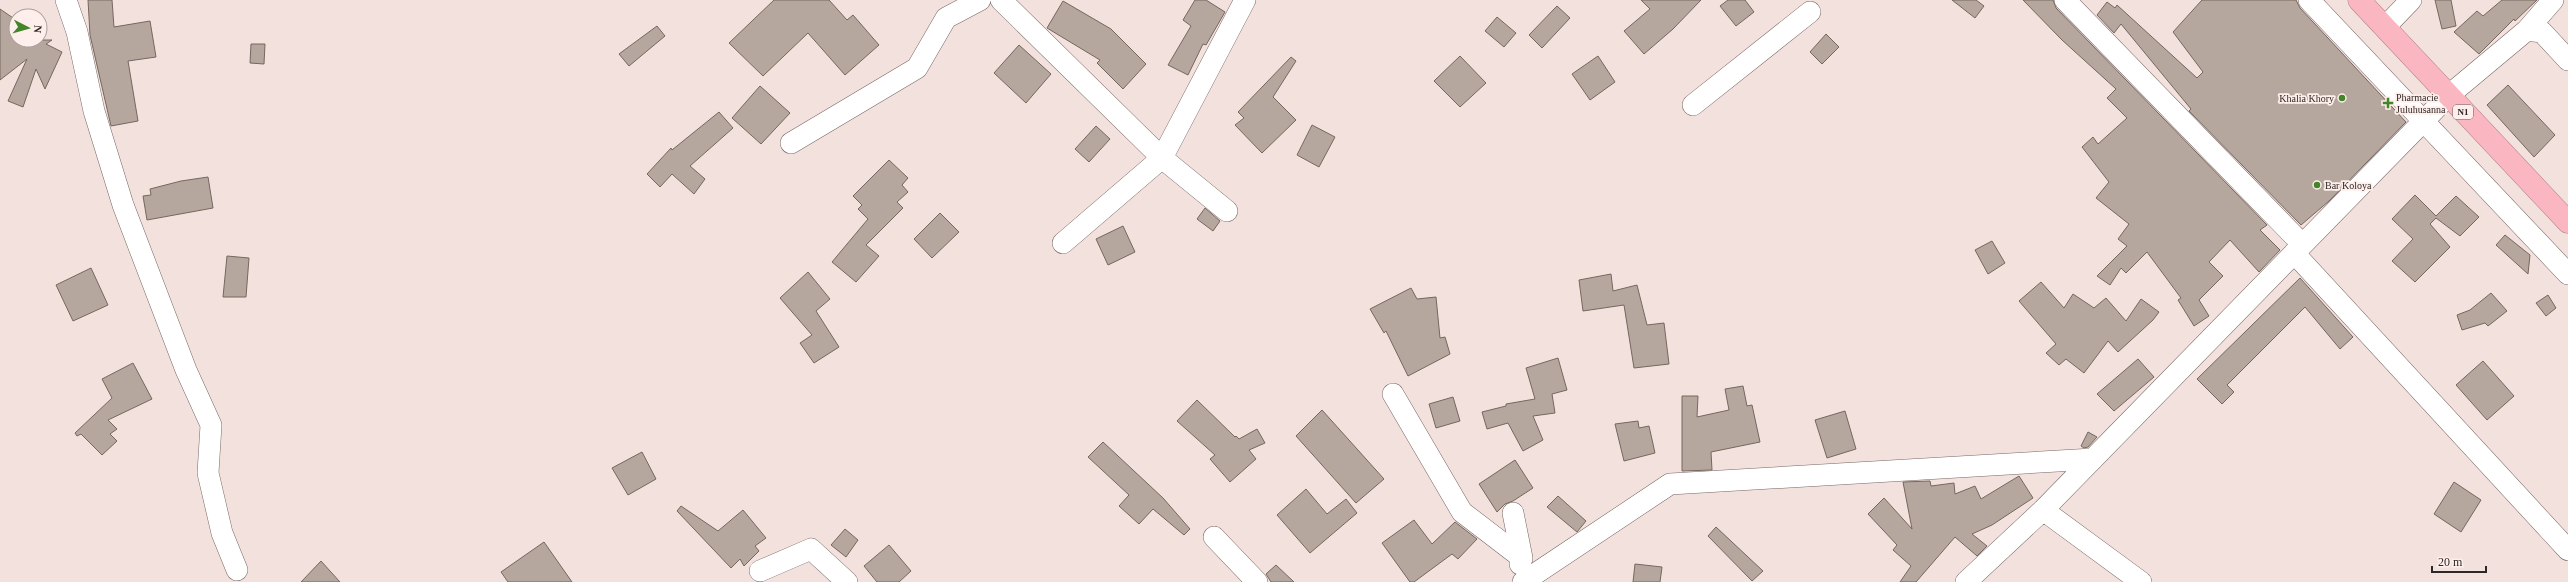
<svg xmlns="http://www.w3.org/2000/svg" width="2568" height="582" viewBox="0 0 2568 582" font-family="Georgia,serif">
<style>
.building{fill:#b6a79e;stroke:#75675f}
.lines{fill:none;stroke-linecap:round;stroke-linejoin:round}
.minor-casing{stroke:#786865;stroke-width:22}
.highway-casing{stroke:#b3848a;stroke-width:23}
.minor{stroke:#fff;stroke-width:21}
.highway{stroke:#fab6c1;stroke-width:22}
.poi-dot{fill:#43862a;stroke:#feefec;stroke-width:1.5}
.labels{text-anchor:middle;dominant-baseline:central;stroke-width:3.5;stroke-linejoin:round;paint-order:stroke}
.shield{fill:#feefec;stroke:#6c6361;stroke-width:1}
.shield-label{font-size:9px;font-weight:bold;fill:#2e2725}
.poi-label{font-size:10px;fill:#2e2725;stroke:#feefec;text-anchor:start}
</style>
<rect width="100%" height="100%" fill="#f3e1dd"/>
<!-- building -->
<path class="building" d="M88 0H112L114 27 150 21 156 57 128 61 138 121 111 126 90 35Z
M774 0H829L847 20 853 15 879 45 845 75 808 33 763 76 729 43Z
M1195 0H1206L1225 12 1206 45 1203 44 1188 75 1168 65 1191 26 1183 20Z
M1641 0H1701L1673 29 1644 54 1624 31 1650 9Z
M1728 0H1745L1754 12 1736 26 1720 6Z
M1952 0H1976L1984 6 1975 18Z
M2023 0H2053L2056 8 2267 225 2260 230 2280 250 2259 272 2230 240 2209 262 2223 276 2199 300 2209 316 2194 326 2178 300 2181 298 2147 252 2126 273 2121 268 2110 285 2097 276 2127 246 2118 239 2129 224 2096 198 2109 182 2082 147 2093 137 2098 144 2127 118 2107 98 2116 89 2062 40Z
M2202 0H2296L2300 8 2406 122 2329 201 2301 225 2189 111 2191 109 2121 24 2114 33 2097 15 2107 2 2115 8 2117 5 2197 78 2203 72 2173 32Z
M2435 0H2451L2456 26 2442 29Z
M2502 0H2537L2515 21 2514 19 2479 54 2454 32 2477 11 2483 16Z
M1063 1 1111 29 1146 64 1123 89 1097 63 1100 60 1047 28Z
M1557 6 1570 18 1542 48 1529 35Z
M0 9 16 20V40H52L46 44 62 52 45 89 36 69 23 107 8 101 27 59 0 80Z
M1497 17 1516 33 1504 47 1485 31Z
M657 26 665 36 629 66 619 54Z
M1826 34 1839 47 1822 64 1810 52Z
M251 44H265L264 64 250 63Z
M1019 45 1051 74 1026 103 994 73Z
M1460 56 1486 83 1460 107 1434 81Z
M1598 56 1615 82 1590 100 1572 74Z
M1291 57 1296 61 1273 97 1296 120 1262 153 1235 125 1244 118 1238 112Z
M2508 85 2555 135 2534 157 2487 105Z
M760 86 790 113 761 144 732 118Z
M719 112 733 128 690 166 705 179 694 194 672 174 660 187 647 174 671 148 672 150Z
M1312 125 1335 137 1319 167 1297 155Z
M1096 126 1110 139 1089 162 1075 149Z
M889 160 908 178 902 185 908 192 897 202 903 208 866 245 879 256 856 282 832 262 868 219 858 209 862 205 853 196Z
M208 177 213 208 147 220 143 196 151 195 150 189 181 181Z
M2415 195 2436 216 2456 196 2479 217 2460 236 2436 218 2430 224 2450 247 2415 282 2392 261 2413 239 2392 219Z
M1205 208 1220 221 1213 231 1197 219Z
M940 213 959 232 932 258 914 239Z
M1123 226 1135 252 1108 265 1096 239Z
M2505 235 2530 255 2528 274 2496 245Z
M1992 241 2005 263 1988 274 1975 250Z
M227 256 249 258 246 297H223Z
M91 268 108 305 73 321 56 285Z
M808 272 830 299 816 311 839 347 814 363 800 343 812 335 780 298Z
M1611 274 1613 291 1637 285 1647 325 1664 323 1669 364 1634 368 1624 305 1583 311 1579 280Z
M2300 278 2353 337 2340 349 2305 307 2227 385 2234 392 2222 404 2197 379Z
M2041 282 2064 308 2073 294 2094 308 2106 298 2126 321 2141 299 2159 312 2153 320 2118 352 2108 341 2084 373 2066 359 2059 365 2046 353 2056 344 2019 301Z
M1411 288 1417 299 1436 297 1440 338 1445 337 1450 354 1408 376 1386 331 1384 333 1370 309Z
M2491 293 2507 311 2488 326 2485 323 2462 330 2457 315 2470 310Z
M2548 295 2556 308 2546 316 2536 303Z
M1558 358 1567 390 1552 394 1555 413 1533 416 1543 440 1523 451 1508 423 1487 429 1482 412 1506 406V404L1535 399 1526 368Z
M2138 359 2154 377 2114 411 2097 394Z
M2483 361 2514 396 2487 420 2456 385Z
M133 363 152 399 108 420 117 429 110 434 117 441 102 455 81 434 77 436 75 433 112 398 102 379Z
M1743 386 1747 406 1752 405 1760 442 1711 452 1712 470 1682 471V396H1698L1697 417 1729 410 1725 389Z
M1453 397 1460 421 1436 428 1429 404Z
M1197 400 1235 437 1236 436 1239 439 1257 429 1265 443 1249 450 1256 459 1230 482 1210 459 1215 455 1177 421Z
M1322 410 1384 479 1356 503 1296 436Z
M1845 411 1856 449 1827 458 1815 420Z
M1638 421 1639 428 1649 426 1655 453 1624 461 1615 424Z
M2088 432 2097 437 2088 447 2084 448 2081 446Z
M1103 442 1163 498 1190 529 1184 535 1153 509 1139 524 1119 506 1129 495 1088 457Z
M642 452 656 479 628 495 612 468Z
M1515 460 1533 488 1513 501 1505 504 1497 512 1479 484Z
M2019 476 2033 498 1992 525 1972 534 1987 546 1977 556 1955 537 1916 582H1900L1911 566 1893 550 1897 545 1868 514 1884 498 1912 529 1903 482 1930 481 1931 486 1954 483 1955 494 1975 486 1981 499Z
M2454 482 2481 500 2461 532 2434 514Z
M1306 489 1327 514 1346 499 1357 513 1310 553 1277 515Z
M1558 496 1586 521 1577 532 1547 507Z
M681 506 718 531 743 510 766 538 755 546 759 551 744 566 740 559 731 568 677 511Z
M1414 520 1432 544 1455 522 1477 539 1458 559 1452 554 1414 582H1410L1382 543Z
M1716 527 1763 571 1752 581 1708 536Z
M845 529 858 540 846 557 831 545Z
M544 542 572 582H508L501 572Z
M889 545 911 571 899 582H877L864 566Z
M321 561 340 582H301Z
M1635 564 1662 567 1660 582H1633Z
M1276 565 1294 582H1271L1266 574Z"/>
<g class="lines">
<!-- minor casing -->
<g class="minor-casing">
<path id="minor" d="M66 0 77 32 94 111 123 205 186 370 211 425 208 473 222 533 237 570
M1001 0 1162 158 1227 211
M2065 0 2302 244
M2309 0 2568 274
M2385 27 2411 0
M2527 30 2553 0
M1693 105 1810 12
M791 143 917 68 946 18 980 0
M1063 243 1162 158 1245 0
M2294 253 2568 550
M1393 394 1462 512 1522 558
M2043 510 2141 582
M1513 513 1522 558 1520 564
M1214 537 1257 582
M760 571 811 549 847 582
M1523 582 1670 484 2093 459
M1966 582 2043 510 2448 96 2527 30 2542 32 2568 60"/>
</g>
<!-- highway casing -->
<g class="highway-casing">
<path id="highway" d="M2359 0 2568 222"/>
</g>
<!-- minor -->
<use href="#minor" class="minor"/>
<!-- highway -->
<use href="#highway" class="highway"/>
</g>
<!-- markers -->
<g class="poi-dot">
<circle cx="2342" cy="98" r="4"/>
<path d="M2386 97h4v4h4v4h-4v4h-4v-4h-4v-4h4z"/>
<circle cx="2317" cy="185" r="4"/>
</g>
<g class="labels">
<!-- shield labels -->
<rect class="shield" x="2453" y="105" width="20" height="14" rx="3"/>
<g class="shield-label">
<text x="2463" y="112">N1</text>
</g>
<!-- poi labels -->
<g class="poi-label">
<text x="2396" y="97">Pharmacie<tspan x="2396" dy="12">Juluhusanna</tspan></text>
<text x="2334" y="98" text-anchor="end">Khalia Khory</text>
<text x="2325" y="185">Bar Koloya</text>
</g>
</g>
<!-- north arrow -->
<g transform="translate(28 28) rotate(96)"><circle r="19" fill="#feefec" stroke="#ab9f9c"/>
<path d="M0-3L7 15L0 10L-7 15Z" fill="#43862a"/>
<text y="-6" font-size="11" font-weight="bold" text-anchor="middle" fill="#2e2725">N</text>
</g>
<!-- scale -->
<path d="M2432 566v6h54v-6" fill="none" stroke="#2e2725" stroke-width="2"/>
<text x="2438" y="566" font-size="12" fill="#2e2725" stroke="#feefec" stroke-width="3" paint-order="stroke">20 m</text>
</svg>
